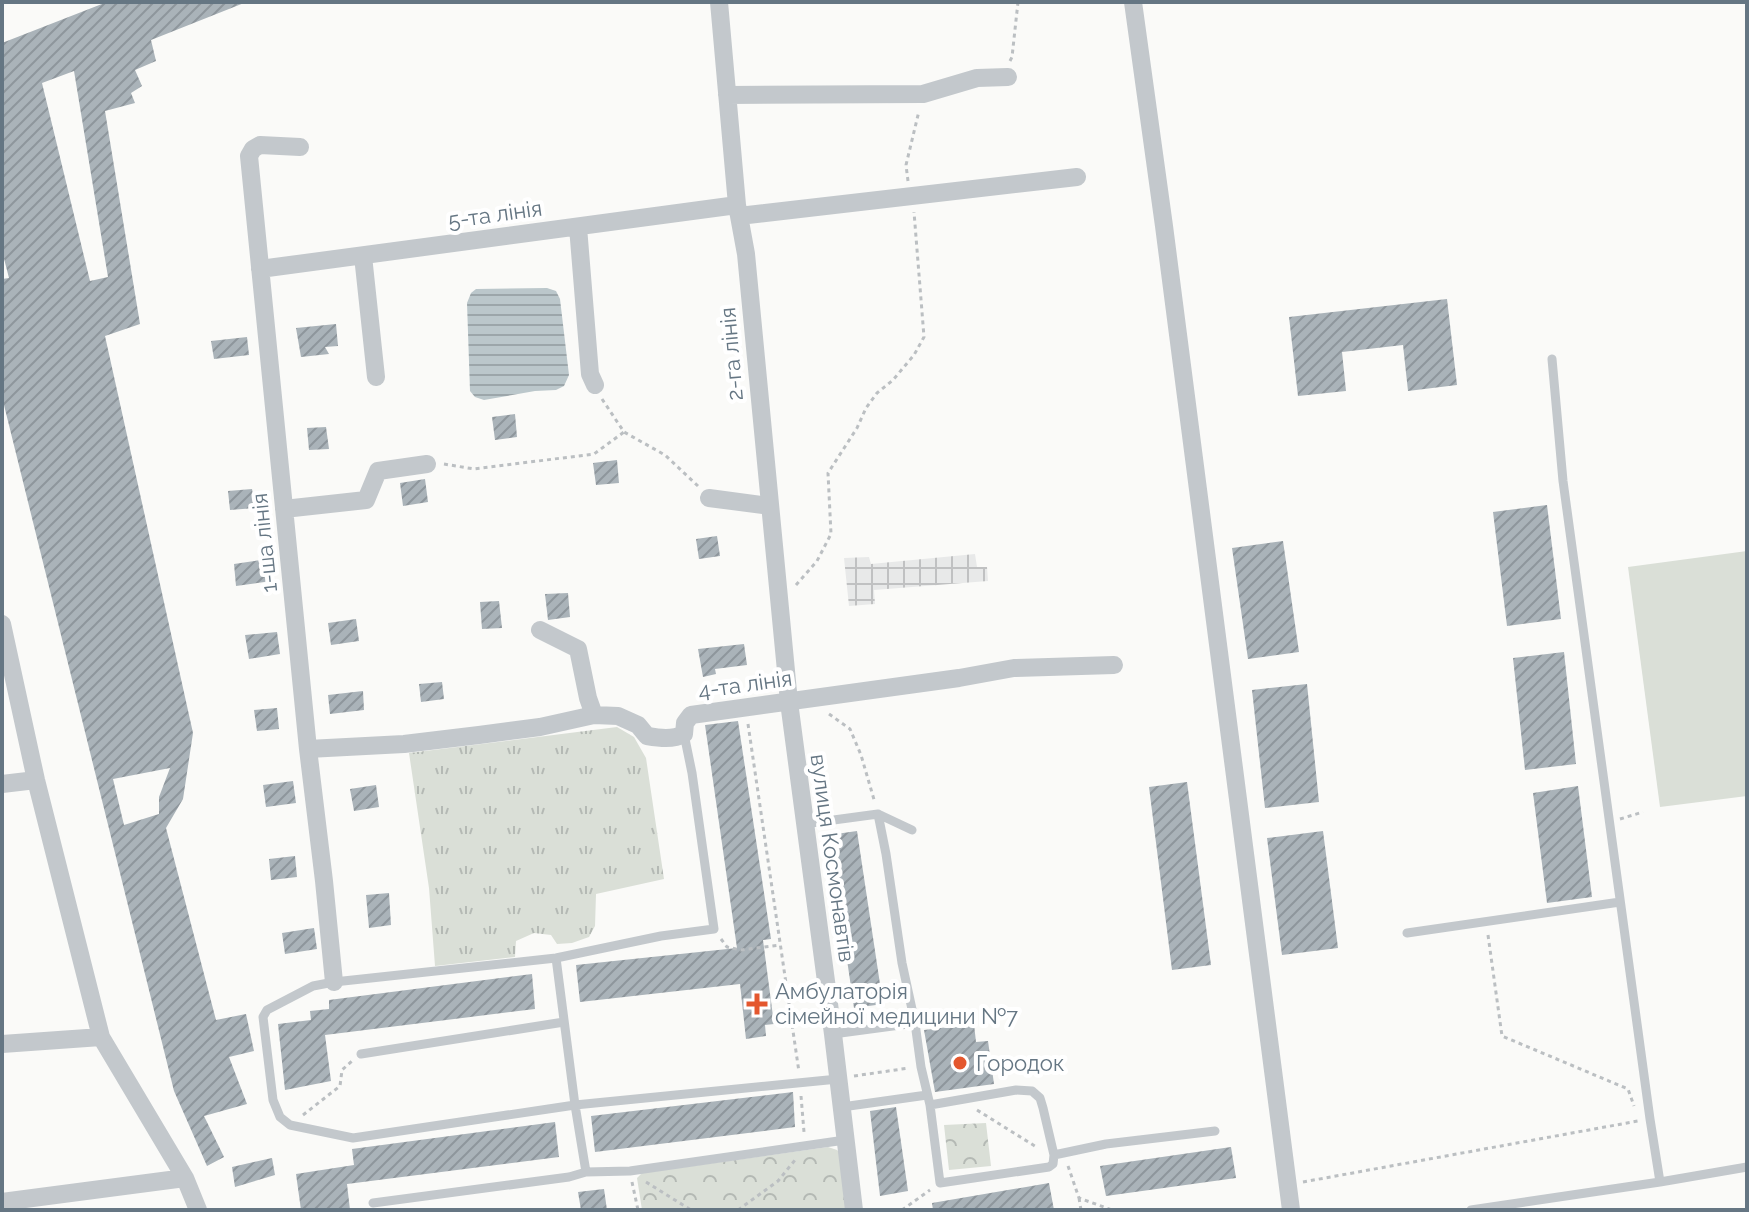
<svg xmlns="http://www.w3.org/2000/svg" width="1749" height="1212" viewBox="0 0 1749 1212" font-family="Raleway,sans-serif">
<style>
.industrial{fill:url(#industrial-grid)}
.grass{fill:url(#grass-tufts)}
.park{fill:url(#park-crowns)}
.pitch{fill:#dadfd7}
.water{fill:url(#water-rules)}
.building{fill:url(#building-hatch);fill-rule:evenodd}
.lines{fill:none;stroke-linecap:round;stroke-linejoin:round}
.path{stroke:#bbbfc2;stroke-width:3;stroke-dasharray:4 4;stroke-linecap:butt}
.service{stroke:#c3c8cc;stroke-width:9}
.minor{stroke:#c3c8cc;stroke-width:18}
.poi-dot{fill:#e4572e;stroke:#fff;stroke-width:3}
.labels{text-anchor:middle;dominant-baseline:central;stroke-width:8;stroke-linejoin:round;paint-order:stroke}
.street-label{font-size:22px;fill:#657683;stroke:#fff}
.poi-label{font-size:22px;fill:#657683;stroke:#fff;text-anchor:start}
</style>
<defs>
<pattern id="industrial-grid" width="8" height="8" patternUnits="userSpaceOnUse" patternTransform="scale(2)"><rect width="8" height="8" fill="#e8e9e9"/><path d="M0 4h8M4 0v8" fill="none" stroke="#c0c1c2"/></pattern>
<pattern id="grass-tufts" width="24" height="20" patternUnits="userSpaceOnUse" patternTransform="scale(2)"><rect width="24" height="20" fill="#dadfd7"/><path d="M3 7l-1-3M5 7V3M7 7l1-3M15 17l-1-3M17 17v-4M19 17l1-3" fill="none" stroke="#b4b9b4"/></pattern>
<pattern id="park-crowns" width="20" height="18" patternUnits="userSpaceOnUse" patternTransform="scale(2)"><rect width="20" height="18" fill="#dadfd7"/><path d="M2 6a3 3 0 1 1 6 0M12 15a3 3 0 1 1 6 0" fill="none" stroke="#b4b9b4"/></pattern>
<pattern id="water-rules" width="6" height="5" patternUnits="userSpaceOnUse" patternTransform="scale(2)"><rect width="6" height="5" fill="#bbc7cb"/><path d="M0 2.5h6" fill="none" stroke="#9ca6aa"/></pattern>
<pattern id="building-hatch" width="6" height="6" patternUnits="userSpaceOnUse" patternTransform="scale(2)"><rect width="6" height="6" fill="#aab3b9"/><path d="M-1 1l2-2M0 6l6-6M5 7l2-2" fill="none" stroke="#8e969c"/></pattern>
</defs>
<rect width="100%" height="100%" fill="#fafaf8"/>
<!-- industrial -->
<path class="industrial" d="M975 554 977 567H987L988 581 874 590 875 604 849 606 844 558 869 557 871 564Z"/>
<!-- grass -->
<path class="grass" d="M617 727 634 737 646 758 664 879 596 894 595 926 589 937 572 943 557 944 551 935 534 933 516 941 515 957 435 966 429 888 409 753Z"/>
<!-- park -->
<path class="park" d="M986 1123 991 1166 949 1170 944 1125Z
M828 1147 837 1150 841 1154 847 1210H642L637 1178 642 1173Z"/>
<!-- pitch -->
<path class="pitch" d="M1747 551V796L1660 807 1628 567Z"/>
<!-- water -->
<path class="water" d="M547 288 556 291 560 299 569 375 564 386 556 390 535 391 484 400 475 397 470 391 467 303 471 293 476 289Z"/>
<!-- building -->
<path class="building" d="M107 2 244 3 151 40 156 61 135 70 142 86 131 93 135 103 105 111 140 324 105 336 193 733 183 799 166 828 216 1020 246 1014 254 1051 229 1057 247 1104 204 1116 224 1157 207 1166 174 1091 2 397V279L9 278 2 251V43ZM74 71 108 277 90 281 42 83ZM170 768 159 797V814L124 825 113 779Z
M1447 299 1457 385 1408 391 1403 345 1342 352 1346 391 1298 396 1289 317Z
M336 324 338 346 325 347 329 354 301 357 296 328Z
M247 337 249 355 214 359 211 341Z
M515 414 517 437 495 440 492 417Z
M326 427 329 449 309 450 307 428Z
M617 460 619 483 596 485 593 463Z
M425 479 428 502 403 506 400 483Z
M252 489 255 508 230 510 228 491Z
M1547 505 1561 619 1507 626 1493 512Z
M717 536 720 556 699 559 696 539Z
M1283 541 1299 652 1248 659 1232 548Z
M268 559 271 581 236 586 234 564Z
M568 593 570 617 548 620 545 594Z
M499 601 502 628 482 629 480 602Z
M356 619 359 641 331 645 328 623Z
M277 632 280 654 249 659 245 635Z
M744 644 747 665 715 669 716 674 703 677 698 649Z
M1564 652 1576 764 1525 770 1513 658Z
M442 682 444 699 421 702 419 684Z
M1307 684 1319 802 1265 808 1252 690Z
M363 691 364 710 330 714 328 695Z
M277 708 279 729 257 731 254 710Z
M738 721 771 939 763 940 774 1024 765 1025 766 1036 746 1039 740 984 580 1002 576 965 737 948 705 725Z
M293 781 296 803 266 807 263 785Z
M1187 782 1211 965 1172 970 1149 787Z
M376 785 379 807 354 811 350 789Z
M1578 786 1592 897 1547 903 1533 793Z
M857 831 883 1004 854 1008 829 835Z
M1323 831 1338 948 1282 955 1267 838Z
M295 856 297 877 271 880 269 859Z
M389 893 391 925 369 928 366 895Z
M314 928 317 949 285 954 282 933Z
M532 974 535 1009 325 1035 331 1081 285 1090 278 1024 311 1020 310 1011 329 1009V1000Z
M974 1024 976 1042 988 1041 994 1084 935 1092 924 1030Z
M793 1092 795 1127 595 1152 591 1116Z
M896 1107 908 1191 880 1196 870 1111Z
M555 1122 559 1157 347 1184 350 1210H301L296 1174 354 1165 352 1149Z
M1231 1147 1236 1178 1106 1196 1100 1166Z
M272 1158 275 1175 235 1187 232 1167Z
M1049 1183 1054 1210H933L932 1203Z
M604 1189 607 1210H581L578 1192Z"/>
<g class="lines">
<!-- path -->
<path class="path" d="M1010 61 1012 57 1018 2
M908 181 906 165 919 111
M602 399 624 432 665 455 698 486
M444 464 474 469 594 454 624 432
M796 585 817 561 831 534 828 473 857 428 866 408 877 393 893 380 914 355 924 337 914 212
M829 714 850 729 861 755 875 803
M748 724 799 1072
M1620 819 1643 812
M1488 935 1502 1036 1628 1089 1634 1106
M721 939 727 947 741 950 780 945
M854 1076 909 1068
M801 1096 804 1132
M977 1110 1038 1148
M303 1115 340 1086 342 1070 352 1061
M1068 1166 1079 1198 1112 1210
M632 1182 638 1210
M646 1182 691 1210
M1303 1182 1638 1121
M1079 1198 1081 1210
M738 1210 778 1181 795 1160
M902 1210 930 1190"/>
<!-- service -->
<path class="service" d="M1552 359 1563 481 1650 1119 1660 1182
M684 734 692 773 714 929 661 936 556 958 334 982 313 986 267 1010 263 1017 273 1100 280 1117 290 1125 353 1138 575 1105 838 1079
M878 814 912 830
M804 824 878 814 886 854 902 963 915 1023 921 1067 930 1105 940 1183 1049 1167 1053 1164 1054 1155 1106 1144 1215 1131
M1407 933 1620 902
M556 958 575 1105 586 1172
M833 1034 915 1023
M361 1054 564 1022
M930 1105 1016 1090 1032 1091 1040 1098 1043 1108 1054 1155
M842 1107 927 1095
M373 1203 569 1177 586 1172 630 1171 845 1140
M1471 1210 1660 1182 1747 1167"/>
<!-- minor -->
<path class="minor" d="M719 2 737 205 746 254 789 702 833 1034 854 1210
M1133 2 1164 226 1291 1210
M727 95 923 94 977 78 1008 77
M300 147 260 145 253 149 249 156 308 749 324 881 334 982
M739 216 1077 177
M578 227 590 374 595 385
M363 256 376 377
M260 269 737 205
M709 498 770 506
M284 509 366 500 378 471 427 464
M2 624 36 780 101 1037 185 1178 198 1210
M540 630 578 649 588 698 594 715
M308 749 404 744 479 735 540 727 594 715 618 716 638 725 647 736C659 738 673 740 684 734L685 723 691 715 959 678 1014 668 1114 665
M2 784 36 780
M2 1044 101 1037
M2 1202 185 1178"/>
</g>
<!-- markers -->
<g class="poi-dot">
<path d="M753 992h8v8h8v8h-8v8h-8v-8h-8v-8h8z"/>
<circle cx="960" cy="1063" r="8"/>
</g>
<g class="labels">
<!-- street labels -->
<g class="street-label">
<text transform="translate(495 214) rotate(-8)">5-та лінія</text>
<text transform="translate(731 354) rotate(-95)">2-га лінія</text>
<text transform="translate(264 543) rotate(-96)">1-ша лінія</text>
<text transform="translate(745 684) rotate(-8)">4-та лінія</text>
<text transform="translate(833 858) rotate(82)">вулиця Космонавтів</text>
</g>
<!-- poi labels -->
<g class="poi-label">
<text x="775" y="991">Амбулаторія<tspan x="775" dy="25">сімейної медицини №7</tspan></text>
<text x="976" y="1063">Городок</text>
</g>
</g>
<!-- border -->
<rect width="1749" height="1212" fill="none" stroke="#657683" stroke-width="8"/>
</svg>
